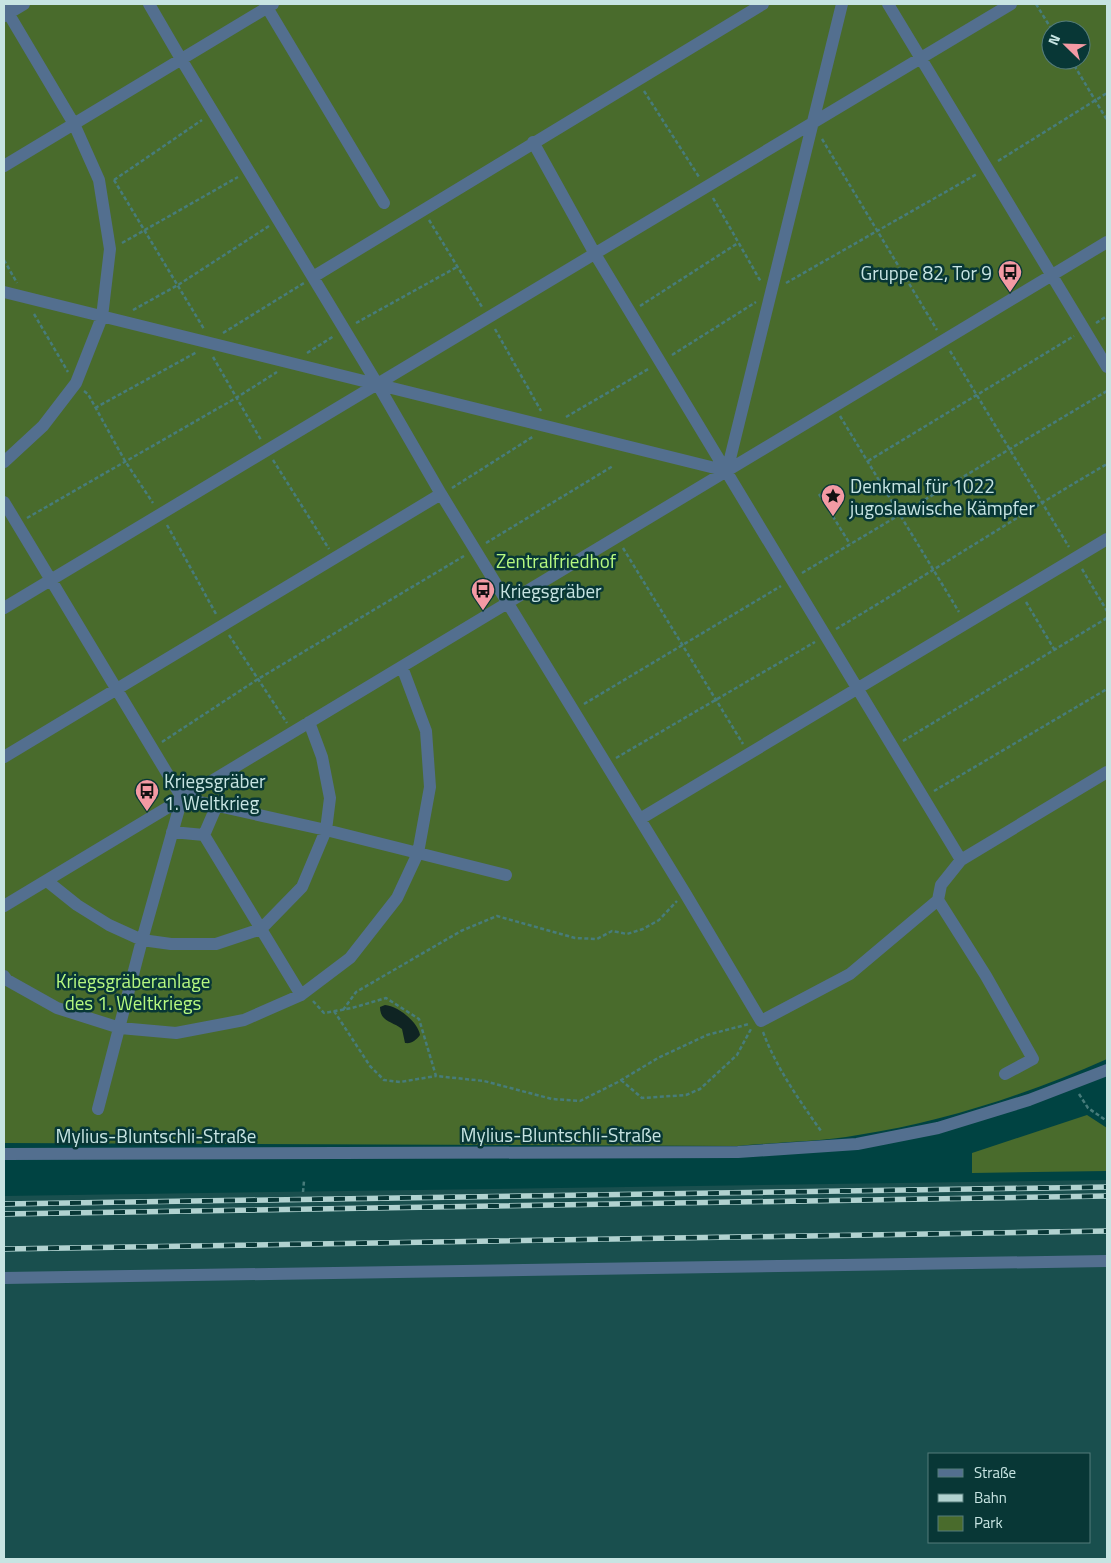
<svg xmlns="http://www.w3.org/2000/svg" width="1111" height="1563" viewBox="0 0 1111 1563" font-family="'Titillium Web',sans-serif">
<style>
.built{fill:#194f4e;fill-rule:evenodd}
.green{fill:#496b2c;fill-rule:evenodd}
.water{fill:#0f2423}
.lines{fill:none;stroke-linecap:round;stroke-linejoin:round}
.path{stroke:#477c7b;stroke-width:2.5;stroke-dasharray:4 2.5;stroke-linecap:butt}
.minor{stroke:#536f8f;stroke-width:12}
.rail-casing{stroke:#b1d2d0;stroke-width:5.5}
.rail{stroke:#083736;stroke-width:4;stroke-dasharray:11;stroke-linecap:butt}
.labels{text-anchor:middle;dominant-baseline:central;stroke-width:5;stroke-linejoin:round;paint-order:stroke}
.poi-label{font-size:19px;fill:#c7e4e2;stroke:#083736;text-anchor:start}
.park-label{font-size:19px;fill:#b6f880;stroke:#083736}
.street-label{font-size:19px;fill:#c7e4e2;stroke:#083736}
</style>
<rect width="100%" height="100%" fill="#004342"/>
<!-- built -->
<path class="built" d="M1107 1180V1559H4V1196ZM930 1454H1090V1542H930Z"/>
<!-- green -->
<path class="green" d="M4 4H1107V1059C1028 1094 944 1122 858 1135 818 1142 777 1142 737 1146L4 1143ZM1051 30H1081V60H1051Z
M1087 1115 1107 1128V1171L972 1173V1153Z"/>
<!-- water -->
<path class="water" d="M385 1005C398 1006 418 1022 420 1035 416 1040 412 1044 405 1043L402 1029C392 1021 380 1022 380 1007Z"/>
<g class="lines">
<!-- path -->
<path class="path" d="M1036 4 1052 30
M1071 60 1107 120
M644 91 699 177
M822 139 937 330
M998 161 1107 93
M114 180 204 329
M114 180 202 120
M713 198 761 282
M429 220 482 307
M122 243 238 177
M4 260 17 283
M786 283 977 174
M640 306 738 243
M133 310 178 285 269 226
M34 314 68 372
M356 323 457 267
M1096 323 1107 316
M495 329 541 411
M223 333 304 283
M950 351 1069 547
M307 353 334 336
M672 355 756 302
M213 357 261 440
M84 391 88 394 125 461 153 503
M95 408 197 352
M840 416 959 612
M566 417 650 368
M273 460 329 549
M868 461 1074 336
M452 488 534 436
M819 494 850 544
M27 518 236 398 277 372
M167 525 216 614
M486 543 613 466
M623 548 743 744
M1082 569 1107 611
M802 573 1107 391
M1026 602 1054 649
M836 629C927 575 1016 517 1107 464
M229 635 287 723
M584 704 781 586
M903 741 1107 618
M162 742 258 679 464 556
M616 758 815 642
M934 791 1107 689
M313 1001 324 1013 352 1008 386 998 419 1019 436 1076 484 1081 552 1099 580 1101 618 1082 658 1058 707 1035 749 1024
M343 1010 356 992 461 931 497 916 575 938 597 939 612 931 627 934 643 929 659 920 677 901
M334 1011 370 1066 384 1080 400 1082 436 1076
M763 1032C776 1067 799 1100 821 1131
M621 1080 642 1098 686 1095 700 1089 737 1055 751 1029
M1079 1094 1088 1108 1107 1121
M303 1192 304 1181"/>
<!-- minor -->
<path class="minor" d="M149 4 181 59 378 385 441 494 685 893 761 1021 850 974 938 900 941 885 961 860 1107 772
M265 4 384 203
M888 4 1107 367
M4 6 74 124 99 180 110 249 102 317 76 383 43 426 4 462
M4 16 24 4
M533 142 595 254 961 860
M4 166 273 4
M313 277 763 4
M4 292 727 471 842 4
M4 502 182 798 326 830 506 875
M4 608 1011 4
M4 757 441 494
M640 819 1107 539
M172 832 204 835 301 995
M204 835 217 805
M47 881 77 905 109 925 142 940 171 944H216L261 929 302 887 326 830 330 798 322 757 309 722
M938 900 986 976 1033 1059 1005 1074
M4 906 1107 242
M4 976 7 980 57 1008 120 1028 176 1033 244 1020 301 995 350 958 397 898 418 853 430 787 426 731 402 667
M98 1109 142 940 182 798
M4 1154 738 1152 857 1144 938 1128 1029 1100 1107 1070
M4 1278 1107 1261"/>
<!-- rail casing -->
<g class="rail-casing">
<path id="rail" d="M4 1204 1107 1187
M4 1214 1107 1196
M4 1249 1107 1231"/>
</g>
<!-- rail -->
<use href="#rail" class="rail"/>
</g>
<!-- icons -->
<defs>
<g id="bus-pin" transform="scale(1.25)"><path d="M0 17L-7.5 6A9.5 9.5 0 1 1 7.5 6Z" fill="#f49aa4" stroke="#083736"/><path d="M-5-6H5V4H4V6H2V4H-2V6H-4V4H-5ZM-3.5-4V0h7V-4ZM-3.5 1.2v1.5H-2V1.2ZM2 1.2v1.5H3.5V1.2Z" fill="#111"/></g>
<g id="sight-pin" transform="scale(1.25)"><path d="M0 17L-7.5 6A9.5 9.5 0 1 1 7.5 6Z" fill="#f49aa4" stroke="#083736"/><path d="M0-6L1.8-2.2L6-1.7L2.9 1.2L3.7 5.4L0 3.3L-3.7 5.4L-2.9 1.2L-6-1.7L-1.8-2.2Z" fill="#111"/></g>
</defs>
<g fill-rule="evenodd">
<use href="#bus-pin" x="1010" y="272"/>
<use href="#sight-pin" x="833" y="496"/>
<use href="#bus-pin" x="483" y="590"/>
<use href="#bus-pin" x="147" y="791"/>
</g>
<g class="labels">
<!-- poi labels -->
<g class="poi-label">
<text x="992" y="272" text-anchor="end">Gruppe 82, Tor 9</text>
<text x="850" y="485">Denkmal für 1022<tspan x="850" dy="22">jugoslawische Kämpfer</tspan></text>
<text x="500" y="590">Kriegsgräber</text>
<text x="164" y="780">Kriegsgräber<tspan x="164" dy="22">1. Weltkrieg</tspan></text>
</g>
<!-- park labels -->
<g class="park-label">
<text x="556" y="560">Zentralfriedhof</text>
<text x="133" y="980">Kriegsgräberanlage<tspan x="133" dy="22">des 1. Weltkriegs</tspan></text>
</g>
<!-- street labels -->
<g class="street-label">
<text x="561" y="1134">Mylius-Bluntschli-Straße</text>
<text x="156" y="1135">Mylius-Bluntschli-Straße</text>
</g>
</g>
<!-- border -->
<rect width="1111" height="1563" fill="none" stroke="#c7e4e2" stroke-width="10"/>
<!-- legend -->
<rect x="928" y="1453" width="162" height="90" fill="#083736" stroke="#547c7b"/>
<rect x="938" y="1469" width="25" height="8" fill="#536f8f" stroke="#547c7b"/>
<text x="974" y="1478" font-size="15" fill="#c7e4e2">Straße</text>
<rect x="938" y="1494" width="25" height="8" fill="#b1d2d0" stroke="#547c7b"/>
<text x="974" y="1503" font-size="15" fill="#c7e4e2">Bahn</text>
<rect x="938" y="1516" width="25" height="15" fill="#496b2c" stroke="#547c7b"/>
<text x="974" y="1528" font-size="15" fill="#c7e4e2">Park</text>
<!-- north arrow -->
<g transform="translate(1066 45) rotate(293)"><circle r="24" fill="#083736" stroke="#547c7b"/>
<path d="M0-4L9 19L0 12L-9 19Z" fill="#f49aa4"/>
<text y="-8" font-size="14" font-weight="bold" text-anchor="middle" fill="#c7e4e2">N</text>
</g>
</svg>
